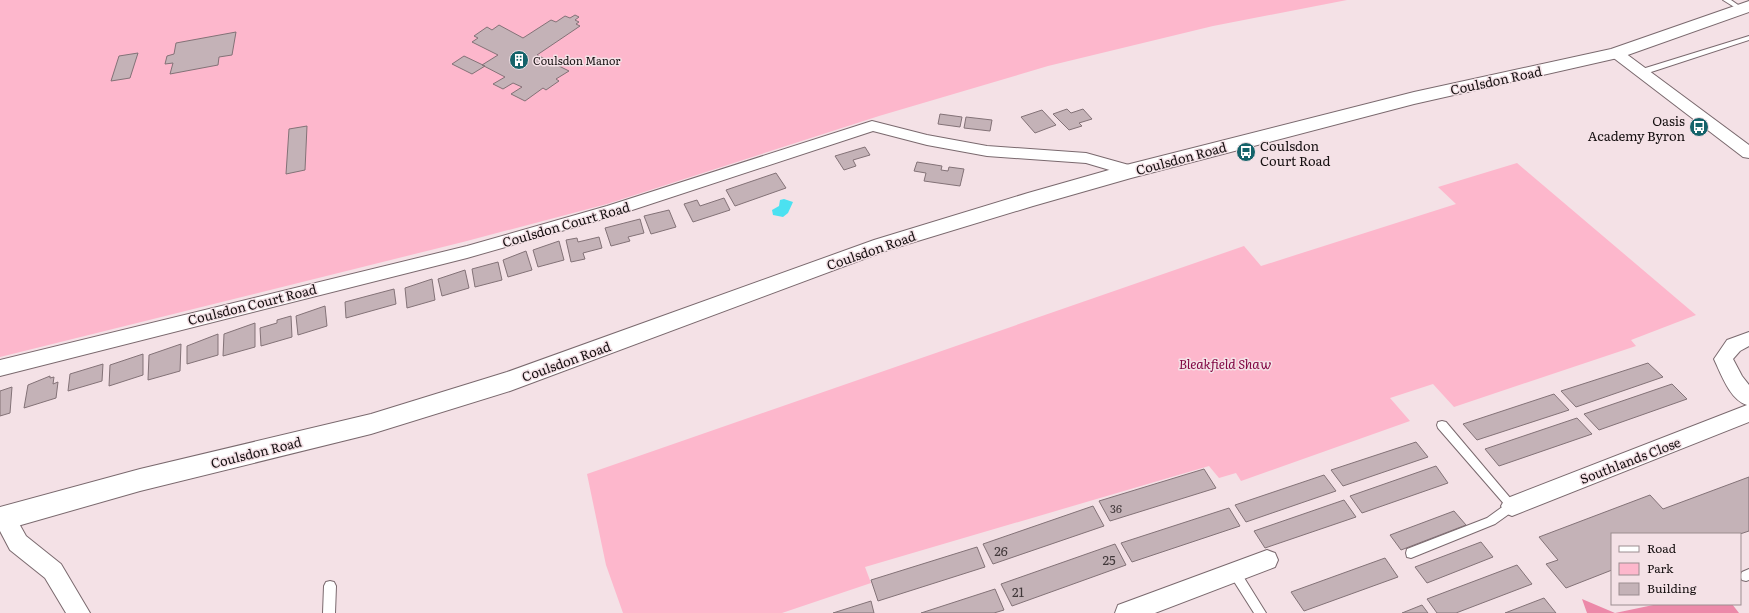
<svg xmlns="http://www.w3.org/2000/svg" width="1749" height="613" viewBox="0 0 1749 613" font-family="Literata,serif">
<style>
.green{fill:#fdb7cc}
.forest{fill:#ec89a9}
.water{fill:#4be1f1}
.building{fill:#c4b2b7;stroke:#837277}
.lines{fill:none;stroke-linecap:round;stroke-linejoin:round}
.service-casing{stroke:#7a696e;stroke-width:2}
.minor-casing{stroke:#7a696e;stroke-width:2}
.secondary-casing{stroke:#7a696e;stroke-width:2}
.service{fill:#fff;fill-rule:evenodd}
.minor{fill:#fff;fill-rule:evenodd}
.secondary{fill:#fff;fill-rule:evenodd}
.labels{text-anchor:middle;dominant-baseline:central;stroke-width:3;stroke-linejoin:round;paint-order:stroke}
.far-poi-label{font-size:11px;fill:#150f10;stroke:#f4e1e6;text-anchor:start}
.number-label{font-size:11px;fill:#41383a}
.street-label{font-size:13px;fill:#150f10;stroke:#f4e1e6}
.poi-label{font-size:13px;fill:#150f10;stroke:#f4e1e6;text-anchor:end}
.park-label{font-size:13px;font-style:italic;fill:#810642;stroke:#f4e1e6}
.near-number-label{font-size:13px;fill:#41383a}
</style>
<rect width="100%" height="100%" fill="#f4e1e6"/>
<!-- green -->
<path class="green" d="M0 0H1347L1213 26 1048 66 879 116 607 204 463 242 0 357Z
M1517 163 1696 315 1631 340 1636 346 1454 407 1433 384 1390 398 1410 421 1241 481 1236 473 1219 478 1209 466 865 567 871 583 782 613H623L606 565 587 474 1244 246 1261 266 1456 204 1438 187Z"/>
<!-- forest -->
<path class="forest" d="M1582 599 1615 613 1658 604H1732L1739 613H1587Z"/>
<!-- water -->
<path class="water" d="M784 199 793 202 788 213 783 217 773 215 772 210 779 206 780 200Z"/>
<!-- building -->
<path class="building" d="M575 15 579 17 575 20 579 22 576 24 580 26 537 55 569 71 556 79 559 81 546 90 543 88 525 101 511 94 522 87 513 83 503 89 493 84 505 77 482 65 498 55 472 42 478 38 474 36 487 27 492 30 499 25 523 38 551 20 556 22 565 16 570 18Z
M236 32 232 55 219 57 218 65 170 74 173 63 165 64 167 56 174 54 176 43Z
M138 53 130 78 111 81 119 56Z
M464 56 485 66 472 74 452 64Z
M1067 109 1071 113 1083 109 1092 119 1079 123 1082 126 1069 130 1053 114Z
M1042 110 1056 125 1035 133 1021 117Z
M940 114 962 117 960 127 938 124Z
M966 117 992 120 990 131 964 128Z
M307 126 305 170 286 174 289 129Z
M865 147 870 155 853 160 856 166 844 170 835 156Z
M917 162 942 166 941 170 948 171 949 167 964 169 960 186 924 181 926 173 914 171Z
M776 173 786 188 735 206 726 190Z
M724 198 730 210 693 222 684 204 697 200 700 206Z
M669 210 676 227 651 234 644 216Z
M640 219 644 233 628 237 630 241 611 246 605 228Z
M599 237 602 248 583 253 585 259 571 262 566 240 577 238 578 242Z
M559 241 564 260 538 267 533 250Z
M526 251 532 270 508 277 503 260Z
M498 262 502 280 475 287 472 269Z
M465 270 469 288 442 296 438 279Z
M432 279 435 300 407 308 405 288Z
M394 289 396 304 346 318 345 302Z
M325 306 327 326 298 335 296 316Z
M291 316 292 337 261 346 260 328 277 323V320Z
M255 323V347L223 356 224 334Z
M218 334V355L187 364V346Z
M181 344 180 371 148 380 149 355Z
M143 354V375L109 386 110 365Z
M1648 363 1663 377 1576 407 1561 391Z
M103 364 102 381 68 391 70 374Z
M50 376V378L54 377 53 384 58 382 56 398 24 408 28 385Z
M1672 384 1687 399 1599 430 1584 414Z
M12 387 10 413 0 416V391Z
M1554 394 1569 410 1477 440 1463 424Z
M1577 418 1592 434 1499 466 1485 449Z
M1416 442 1428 457 1343 486 1331 470Z
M1436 466 1448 483 1362 513 1350 496Z
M1204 469 1216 488 1110 521 1099 501Z
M1324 475 1336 491 1246 522 1235 505Z
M1749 477V531L1740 534H1612V570L1566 588 1546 564 1558 560 1539 537 1650 495 1663 509Z
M1344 500 1356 517 1265 548 1254 531Z
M1093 506 1104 526 993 564 983 544Z
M1229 508 1240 526 1132 562 1121 543Z
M1454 511 1466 525 1401 550 1390 535Z
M1481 542 1493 557 1427 583 1415 567Z
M1115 544 1126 565 1012 606 1001 584Z
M977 547 985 567 878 601 871 580Z
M1385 558 1398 577 1304 611 1291 592Z
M1517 565 1532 584 1456 613H1437L1427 599Z
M995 589 1004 610 994 613H921Z
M1544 598 1556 613H1505Z
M871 601 874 613H833Z
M1422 605 1428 613H1402Z"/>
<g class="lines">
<!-- service casing -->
<g class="service-casing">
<path id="service" d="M1723 0H1731L1744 9 1743 10H1739Z
M1749 36V40L1645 74H1639L1638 72 1639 70Z
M1442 421 1446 422 1517 506 1516 509 1495 524 1411 558 1407 557 1406 553 1407 549 1487 518 1505 505 1438 428 1437 425 1438 422Z
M1234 567 1238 568 1266 613H1254L1228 572 1230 568Z
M1749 569V580L1746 581 1742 580 1740 576 1742 572Z
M330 581 334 582 336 586 335 613H323L324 586 326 582Z"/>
</g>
<!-- minor casing -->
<g class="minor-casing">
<path id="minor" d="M1616 49 1621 50 1749 145V158L1743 157 1611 56 1609 53 1611 50Z
M872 121 927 135 987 146 1086 153 1136 167 1138 171 1136 175 1130 176 1086 163 987 156 927 145 873 131 617 215 467 258 0 376V360L467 246 607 206Z
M1749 332V346L1740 351 1733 359 1742 376 1749 385V422L1512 516 1505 513 1501 506 1505 499 1747 405C1730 400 1721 374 1714 359L1727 340Z
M4 508 12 511 26 536 61 564 90 613H66L45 578 10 550 0 531V510Z
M1267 550 1275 553 1278 560 1275 567 1155 613H1115L1118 605Z"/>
</g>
<!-- secondary casing -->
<g class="secondary-casing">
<path id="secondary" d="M1749 1V12L1622 57 1414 104 1131 178 1033 206 888 250 510 391 371 434 140 491 0 531V507L140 469 371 414 507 372 874 240 1028 193 1130 164 1414 92 1611 49Z"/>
</g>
<!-- service -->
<use href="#service" class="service"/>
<!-- minor -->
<use href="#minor" class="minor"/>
<!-- secondary -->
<use href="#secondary" class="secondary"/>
</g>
<!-- icons -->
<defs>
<g id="building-disc" transform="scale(1)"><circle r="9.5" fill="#14636a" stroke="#f4e1e6"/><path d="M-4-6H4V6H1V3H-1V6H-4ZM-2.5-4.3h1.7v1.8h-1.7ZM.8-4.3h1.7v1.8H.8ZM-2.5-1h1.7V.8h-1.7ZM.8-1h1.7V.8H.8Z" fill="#fff"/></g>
<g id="bus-disc" transform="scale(1)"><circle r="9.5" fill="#14636a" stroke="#f4e1e6"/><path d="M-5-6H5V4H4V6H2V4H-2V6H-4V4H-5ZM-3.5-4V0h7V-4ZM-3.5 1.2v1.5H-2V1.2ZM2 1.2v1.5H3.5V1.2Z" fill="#fff"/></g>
</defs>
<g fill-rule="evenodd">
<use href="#building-disc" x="519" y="60"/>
<use href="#bus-disc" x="1699" y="127"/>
<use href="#bus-disc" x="1246" y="152"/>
</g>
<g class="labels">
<!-- far-poi labels -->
<g class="far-poi-label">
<text x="533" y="60">Coulsdon Manor</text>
</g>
<!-- number labels -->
<g class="number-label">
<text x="1116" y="508">36</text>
</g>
<!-- street labels -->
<g class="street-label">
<text transform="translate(1496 80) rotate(-12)">Coulsdon Road</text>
<text transform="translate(1181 158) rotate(-15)">Coulsdon Road</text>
<text transform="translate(566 224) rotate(-16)">Coulsdon Court Road</text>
<text transform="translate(871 250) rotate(-19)">Coulsdon Road</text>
<text transform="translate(252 304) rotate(-14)">Coulsdon Court Road</text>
<text transform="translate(566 361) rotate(-20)">Coulsdon Road</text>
<text transform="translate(256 452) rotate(-14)">Coulsdon Road</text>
<text transform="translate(1630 460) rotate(-21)">Southlands Close</text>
</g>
<!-- poi labels -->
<g class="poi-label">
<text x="1685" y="120">Oasis<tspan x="1685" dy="15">Academy Byron</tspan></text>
<text x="1260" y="145" text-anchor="start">Coulsdon<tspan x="1260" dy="15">Court Road</tspan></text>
</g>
<!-- park labels -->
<g class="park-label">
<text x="1225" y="363">Bleakfield Shaw</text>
</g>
<!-- near-number labels -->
<g class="near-number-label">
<text x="1001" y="550">26</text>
<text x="1109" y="559">25</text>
<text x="1018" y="591">21</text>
</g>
</g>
<!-- legend -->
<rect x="1611" y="533" width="130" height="72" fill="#f4e1e6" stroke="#9b8d90"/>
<rect x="1619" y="546" width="20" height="6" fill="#ffffff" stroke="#9b8d90"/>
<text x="1647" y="553" font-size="12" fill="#150f10">Road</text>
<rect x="1619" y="563" width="20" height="12" fill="#fdb7cc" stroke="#9b8d90"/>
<text x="1647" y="573" font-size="12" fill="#150f10">Park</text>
<rect x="1619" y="583" width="20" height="12" fill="#c4b2b7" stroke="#9b8d90"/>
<text x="1647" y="593" font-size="12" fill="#150f10">Building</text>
</svg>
